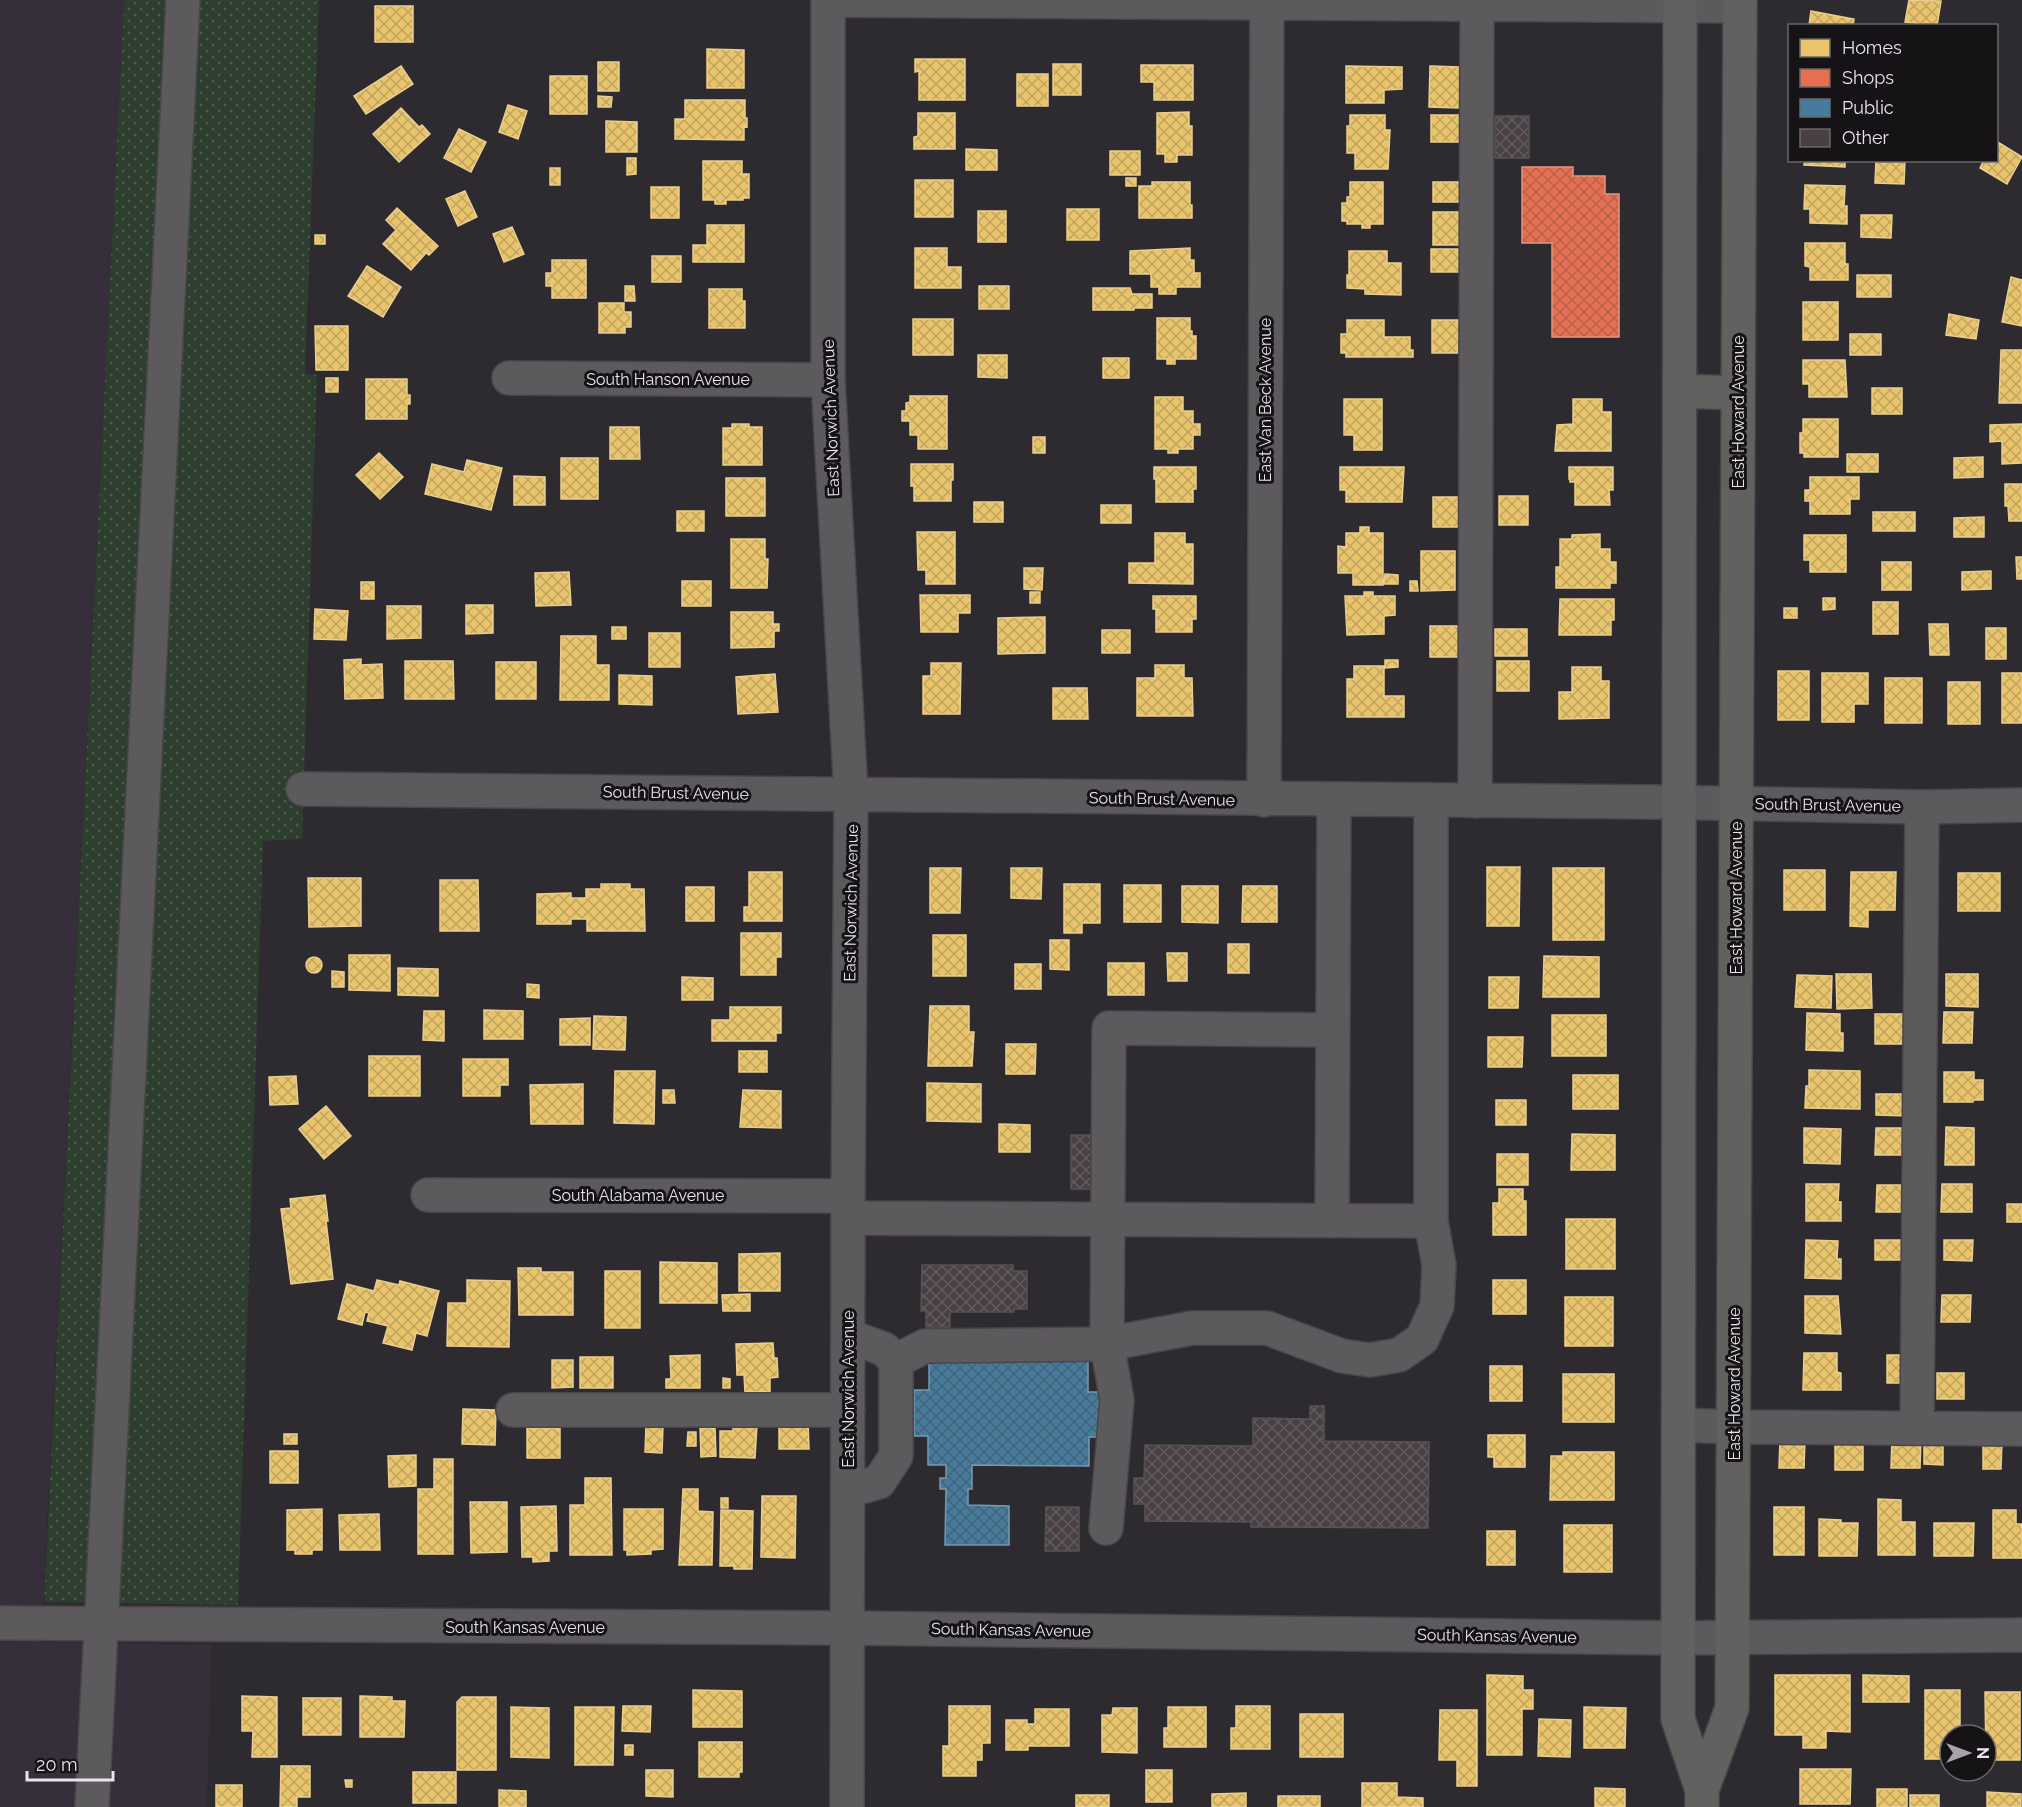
<svg xmlns="http://www.w3.org/2000/svg" width="2022" height="1807" viewBox="0 0 2022 1807" font-family="Raleway,sans-serif">
<style>
.built{fill:#362e3a}
.grass{fill:url(#grass-dots)}
.homes{fill:url(#homes-cross-hatch);stroke:#e9ce90;stroke-width:1.5}
.shops{fill:url(#shops-cross-hatch);stroke:#e7927f;stroke-width:1.5}
.public{fill:url(#public-cross-hatch);stroke:#769ab4;stroke-width:1.5}
.building{fill:url(#building-cross-hatch);stroke:#565354;stroke-width:1.5}
.lines{fill:none;stroke-linecap:round;stroke-linejoin:round}
.minor-casing{stroke:#484649;stroke-width:36}
.major-casing{stroke:#484649;stroke-width:36}
.minor{stroke:#5d5a5e;stroke-width:33}
.major{stroke:#63615f;stroke-width:33}
.labels{text-anchor:middle;dominant-baseline:central;stroke-width:6;stroke-linejoin:round;paint-order:stroke}
.street-label{font-size:16px;fill:#e8e4ea;stroke:#151316}
</style>
<defs>
<pattern id="grass-dots" width="8" height="8" patternUnits="userSpaceOnUse" patternTransform="scale(1.5)"><rect width="8" height="8" fill="#2d3e2e"/><path d="M2 2h.1M6 6h.1" fill="none" stroke="#4b5a4c" stroke-width="1.8" stroke-linecap="round"/></pattern>
<pattern id="homes-cross-hatch" width="8" height="8" patternUnits="userSpaceOnUse" patternTransform="scale(1.5)"><rect width="8" height="8" fill="#e9c46a"/><path d="M0 0l8 8M0 8l8-8" fill="none" stroke="#c0a461"/></pattern>
<pattern id="shops-cross-hatch" width="8" height="8" patternUnits="userSpaceOnUse" patternTransform="scale(1.5)"><rect width="8" height="8" fill="#e76f51"/><path d="M0 0l8 8M0 8l8-8" fill="none" stroke="#b7624e"/></pattern>
<pattern id="public-cross-hatch" width="8" height="8" patternUnits="userSpaceOnUse" patternTransform="scale(1.5)"><rect width="8" height="8" fill="#457b9d"/><path d="M0 0l8 8M0 8l8-8" fill="none" stroke="#456276"/></pattern>
<pattern id="building-cross-hatch" width="8" height="8" patternUnits="userSpaceOnUse" patternTransform="scale(1.5)"><rect width="8" height="8" fill="#484042"/><path d="M0 0l8 8M0 8l8-8" fill="none" stroke="#625b5d"/></pattern>
</defs>
<rect width="100%" height="100%" fill="#2d2b2f"/>
<!-- built -->
<path class="built" d="M0 0H124L41 1642 211 1645 207 1807H0Z"/>
<!-- grass -->
<path class="grass" d="M124 0H319L305 374 317 375 302 839 263 841 238 1605 44 1602Z"/>
<!-- homes -->
<path class="homes" d="M1909 0 1941 1 1937 26 1905 22Z
M375 6H413V42H375Z
M1811 11 1854 19 1853 26H1804L1809 25Z
M707 49 744 50V88H707Z
M915 59H965V100H919V71L915 72Z
M598 62H619V91H598Z
M1053 64H1081V95H1053Z
M1141 65H1193V100H1154V82H1141Z
M401 66 413 84 366 114 354 96Z
M1346 66 1402 67V89L1384 90V103H1346Z
M1430 66 1460 67V108L1429 107Z
M1017 74H1048V106H1017Z
M550 76H587V114H550Z
M598 96 612 97 611 107H598Z
M685 100H745V118H747V127L744 126V140L675 139V119H685Z
M508 105 527 111 518 139 499 132Z
M401 108 419 127 422 125 430 134 399 162 373 134Z
M1189 112V126H1192V155H1177V162H1165V154H1157V113Z
M918 113H955V149H914V137L918 136Z
M1350 115H1385V130H1390L1388 169H1355V153H1347V126H1350Z
M1431 115H1461V142H1431Z
M606 121 637 122V152H606Z
M459 129 486 142 471 172 444 158Z
M1996 141 2022 157 2007 184 1980 168 1984 160H1996Z
M966 149 997 150V170H966Z
M1110 151H1140V175H1110Z
M627 158H636V174L627 175Z
M1805 160H1845V167L1804 165Z
M1876 160H1905L1904 184 1875 183Z
M703 161H742V174H749V198H743V200H726V204H715V200H703Z
M550 168H560V185H550Z
M1126 178H1136V186H1126Z
M915 180H953V217H915Z
M1152 182H1190V205H1192V218H1139V186H1152Z
M1350 182H1383V224H1370V228H1362V224H1347V221H1342V203H1347V197H1350Z
M1433 182H1461V202H1433Z
M1805 185 1845 186 1844 206H1847V224L1810 223V209H1804Z
M651 187H679V218H651Z
M465 191 477 217 458 226 446 199Z
M397 208 438 246 429 255 426 253 411 270 383 244 396 230 386 220Z
M1067 209H1099V240H1067Z
M978 211H1006V242H978Z
M1433 212H1460V245H1433Z
M1861 215H1892L1891 238 1861 237Z
M707 225H744V262H693V245H707Z
M512 227 524 254 504 262 493 234Z
M315 235H325V244H315Z
M1805 243H1845V264H1848V280H1810V267L1805 266Z
M915 248H947V267H961V288H915Z
M1190 248V260H1194V273H1200V287H1176V294H1159V287H1151V274H1130V251Z
M1431 249H1461V272H1431Z
M1349 251H1387V263H1401V295L1365 294V289L1347 288V275L1349 276Z
M652 256H681V282H652Z
M552 260H586V298H552V286H546V273H552Z
M367 266 401 287 383 317 348 296Z
M1857 275H1891V297H1857Z
M2011 277 2022 280V326L2002 322Z
M625 286H634L635 301H625Z
M979 286H1009V309H979Z
M1093 288H1130L1132 294H1152V308H1134V310H1093Z
M709 289H742V301H745V328H709Z
M1803 302H1838V340H1803Z
M599 303H624V312H631V327H625V333H599Z
M1949 314 1979 320 1976 339 1946 335Z
M1157 318H1190V331H1192V336H1196V359H1175V364H1167V359H1157Z
M913 319H953V355H913Z
M1347 320H1384V337H1410V350H1413V357H1346V353H1341V334H1347Z
M1432 320H1461V353H1432Z
M315 326H348V370H316Z
M1850 334H1881V355H1850Z
M2001 350H2022V403H1999Z
M978 355H1007V378L978 377Z
M1103 358H1129V378H1103Z
M1803 360H1845L1847 397H1809V384H1803Z
M326 378H338V392H326Z
M366 379H407V395H410V404H407V419H366Z
M1872 388H1902V414H1872Z
M910 396H947V449H918V435H910V421H902V411H906V403L910 402Z
M1155 397H1183V411H1193V424H1200V435H1193V449H1178V453H1168V449H1155Z
M1344 399H1382V450H1354V435H1344Z
M1573 399H1602V412H1611V451H1555L1557 425 1573 424Z
M1803 419H1838V457H1804V453H1800V433H1803Z
M732 424H749V427H762V465H723V428H732Z
M2022 424V463L2002 464V441L1990 442V425Z
M610 427H639L640 459H610Z
M1033 437H1045V453H1033Z
M379 453 403 477 380 499 356 475Z
M1847 454H1878V472H1847Z
M1983 457V477L1954 478V458Z
M561 458H598V499H561Z
M467 460 502 468 491 510 425 494 432 464 464 472Z
M911 464H953V480H951V501H914V486H911Z
M1154 467H1196V489H1193V502H1156V479H1154Z
M1340 467H1404L1402 502H1346V490H1340Z
M1569 467H1613V490H1609L1610 505H1575V482H1570V479H1569Z
M514 476 545 477V505H514Z
M1810 477H1859V499H1850V514H1810V501H1805V490H1810Z
M726 478H765V516H726Z
M2005 484H2022V521H2009L2008 506H2005Z
M1499 496H1528V525H1499Z
M1433 497H1462V527H1433Z
M974 502H1003V522H974Z
M1101 505H1131V523H1101Z
M677 511H704V531H677Z
M1873 512H1915V531H1873Z
M1984 517V537H1954V518Z
M1360 527H1369V533H1383V585H1353V573H1338V546L1346 547V533H1360Z
M917 532H955V584H926V570H918Z
M1155 533H1185V544H1193V584L1129 583V563H1155Z
M1600 534V549H1610V562H1616V583H1610V588H1556V567H1560V539H1572V535Z
M1804 535H1846V572H1810V560H1804Z
M731 539H765V559H768L767 588H731Z
M1421 551H1455V590L1421 591Z
M2016 557H2022V579H2017Z
M1882 562H1911V590H1882Z
M1024 568H1043L1042 590 1024 589Z
M1991 571V589L1962 590V572Z
M569 572 571 605 536 606 535 573Z
M1385 574 1398 575V584H1384Z
M682 581H711V606H682Z
M1410 581H1417L1418 591H1410Z
M361 582H374V599H361Z
M1030 592H1040V603H1030Z
M1364 592H1373V596H1395V615L1384 616V634L1347 635 1345 596H1364Z
M920 595H970V613H958V632H921Z
M1153 596H1196V619H1192V632H1156V609H1153Z
M1823 598H1835V609L1823 610Z
M1560 599H1614V620H1611V635H1559Z
M1873 602H1898V634H1873Z
M466 605H493V633L466 634Z
M387 606H421V638L387 639Z
M1784 608H1797V618H1784Z
M315 609 348 611 346 640 314 639Z
M731 612H773V624H779V631H774V647L731 648Z
M1045 617V653L998 654V618Z
M1929 624H1948L1949 655H1930Z
M1430 626H1460V657H1430Z
M612 627H626V639H612Z
M1986 628H2006V659H1986Z
M1495 629H1527V656H1495Z
M1102 630H1130V653H1102Z
M649 633H680V667H649Z
M561 636H596V665H609V700H560Z
M361 659V665L382 664 383 698 345 699 344 660Z
M1385 660H1398V667L1385 668Z
M405 661H453L454 699H405Z
M1497 661H1529V691H1497Z
M496 662H536V699H496Z
M931 663H961L960 714H923V676H931Z
M1155 665H1184V678H1192L1193 716H1137V678H1155Z
M1354 666H1384V696H1404V717H1347V679H1354Z
M1572 667H1601V681H1609V718L1559 719V692H1572Z
M1778 671H1809V720H1778Z
M1822 673H1868V704H1854V722H1822Z
M2002 673H2022V723H2002Z
M775 674 778 712 738 714 736 677Z
M619 675 652 676V705L619 704Z
M1885 678H1922V723H1885Z
M1948 682H1980V724H1948Z
M1053 688H1087L1088 719H1053Z
M1487 867H1520L1519 926H1487Z
M930 868H961L960 913H930Z
M1011 868H1042L1041 899 1011 898Z
M1553 868H1604V940H1553Z
M1784 870H1825V910H1784Z
M749 872H782V921H744V907H749Z
M1851 872H1896L1895 910H1868V927L1850 926Z
M1958 873H2000V911H1958Z
M308 878H361V926L309 927Z
M440 880H478L479 931H440Z
M601 884H630V889H644L645 931H587V919H571V924H537V894L571 893V898H586V889H601Z
M1064 884H1100V923H1082V933H1064Z
M1124 885H1161V922H1124Z
M1182 886H1218V923L1182 922Z
M1243 886H1277V922H1242Z
M686 887H714V921H686Z
M741 933H781V957H776V975H741Z
M933 935H966V976H933Z
M1050 940H1069V970L1050 969Z
M1228 944H1249V973H1228Z
M1167 953H1187V981H1168Z
M349 955H390V991L349 990Z
M1544 956 1599 957V997H1543Z
M306 965a8 8 0 1 1 16 0a8 8 0 1 1-16 0Z
M1108 963H1144V995H1108Z
M1015 964H1041V989H1015Z
M398 968 438 969V996L398 995Z
M332 971 344 972V987H332Z
M1836 974H1871L1872 1008 1837 1009Z
M1946 974H1978V1007L1946 1006Z
M1797 975 1832 976 1831 1008 1795 1007Z
M682 977 713 978V1000H682Z
M1489 977H1519L1518 1008H1489Z
M527 984 539 985V998L527 997Z
M930 1006H969V1032H974L972 1066H928Z
M730 1007H781V1033H776V1041H712V1020H730Z
M484 1010 523 1011V1039H484Z
M424 1011H444V1041L423 1040Z
M1944 1012H1973L1972 1043H1943Z
M1807 1013 1840 1014V1033H1843V1051L1806 1050Z
M1875 1014H1907L1906 1044H1875Z
M1552 1015H1606V1056H1552Z
M594 1016 626 1017 625 1050 593 1049Z
M590 1018V1045H560V1019Z
M1488 1037H1523L1522 1067H1488Z
M1006 1044H1036L1035 1074H1006Z
M739 1051H767V1072H739Z
M369 1056H420V1096H369Z
M463 1059H508V1085H500V1096H463Z
M1809 1070 1860 1071V1109L1805 1108 1806 1086H1809Z
M615 1071H655L654 1124 614 1123Z
M1944 1072H1974V1080H1983V1100H1973V1102H1944Z
M1573 1075H1618V1109H1573Z
M296 1076 298 1104 270 1105 269 1077Z
M927 1083 981 1084V1122L927 1121Z
M583 1084V1124H531L530 1085Z
M663 1090H674L675 1103H663Z
M743 1090 781 1091V1128L740 1127Z
M1876 1094H1908V1116L1876 1115Z
M1496 1100H1526V1125H1496Z
M326 1106 351 1136 324 1159 299 1129Z
M999 1124 1030 1125V1152H999Z
M1946 1127 1974 1128V1165H1945Z
M1804 1128 1841 1129 1840 1164 1804 1163Z
M1876 1128H1905V1155H1875Z
M1572 1134 1615 1135V1170H1571Z
M1497 1154H1528V1185H1497Z
M1806 1184H1839L1838 1202H1841V1221H1806Z
M1942 1184H1972V1212H1941Z
M1877 1185H1906V1212H1876Z
M1499 1189H1523V1201H1526V1235H1493V1203H1499Z
M325 1195 328 1221H326L333 1279 291 1284 281 1209 291 1208 290 1199Z
M2007 1204H2022V1222H2007Z
M1566 1219H1615V1269H1566Z
M1806 1240 1838 1241 1837 1259H1841V1279L1805 1278Z
M1875 1240H1906V1260H1875Z
M1944 1240H1973L1972 1261 1944 1260Z
M780 1253V1291H739V1254Z
M660 1262 717 1263V1303H660Z
M518 1268H541V1272H573V1315H519Z
M605 1271H640V1328H605Z
M377 1280 399 1285 400 1281 439 1291 427 1336 416 1333 412 1350 383 1343 388 1326 367 1321 369 1313 365 1312 362 1325 338 1319 347 1284 374 1291Z
M467 1280 510 1281 509 1347 447 1346 448 1303H467Z
M1493 1280H1526V1314H1493Z
M750 1294V1311H723L722 1295Z
M1942 1295H1971L1970 1322H1941Z
M1805 1296H1838L1841 1334 1805 1333Z
M1565 1297H1613V1346H1565Z
M773 1343 774 1358H777L778 1377 770 1378V1392H745L744 1375H737L736 1344Z
M1804 1353H1837V1372L1841 1373V1390H1803Z
M700 1355V1388H666V1379H671L670 1356Z
M1887 1355H1908L1907 1383H1887Z
M580 1357H613V1388H580Z
M552 1360H573V1387L552 1388Z
M1490 1366H1522V1401H1490Z
M1937 1373H1964V1399H1937Z
M1563 1374H1614V1422H1563Z
M723 1378 730 1379V1388H723Z
M463 1409 496 1410 495 1445 462 1444Z
M779 1421H808L809 1449H779Z
M733 1424 757 1425 755 1458 720 1457V1431H733Z
M646 1426H663L662 1453 645 1452Z
M527 1428H560V1458H527Z
M700 1428H715L716 1456 701 1457Z
M688 1432H696V1446H687Z
M284 1434H297V1444H284Z
M1488 1435H1525V1467H1494V1457H1488Z
M1892 1437 1921 1438 1920 1468H1891Z
M1835 1438H1863V1470H1835Z
M1924 1438H1943V1465L1924 1464Z
M1780 1439H1805L1804 1468H1779Z
M1983 1440H2002L2001 1469H1983Z
M270 1451H298V1483H270Z
M1563 1452H1614V1500H1550L1551 1456H1563Z
M416 1455V1486L389 1487 388 1456Z
M434 1459H453V1554H418V1489H434Z
M585 1478H611L612 1555H570V1505H585Z
M683 1489H698V1511L713 1512 712 1565H679Z
M762 1496H796L795 1558 761 1557Z
M721 1498H728V1508H721Z
M1878 1499 1901 1500V1522H1915V1555H1878Z
M470 1502H507V1552L471 1553Z
M556 1506 557 1551H549V1561L533 1562V1557H522L521 1507Z
M1774 1507H1804V1555H1774Z
M322 1509V1550H312V1554H295V1550H287V1510Z
M624 1509H663V1549L651 1550V1554L627 1555V1550H624Z
M721 1510 753 1511 752 1569H734V1566H720Z
M1993 1510H2016V1524H2022V1558H1993Z
M379 1514 380 1550H340L339 1515Z
M1819 1519 1841 1520V1523H1858L1857 1556H1819Z
M1934 1523H1974L1973 1556H1934Z
M1564 1525H1612V1572H1564Z
M1487 1531H1515V1565H1487Z
M1487 1675 1523 1676V1690H1533V1709H1522V1755H1487Z
M1775 1675H1850V1732L1826 1731V1748H1803V1735H1775Z
M1863 1675 1909 1676V1702H1863Z
M693 1690 742 1691V1727H693Z
M1925 1690H1960V1735H1950V1759H1925Z
M1985 1692H2020V1760H1986Z
M242 1696 277 1697V1757H252L253 1731H242Z
M360 1696 392 1697V1701H405L404 1737H360Z
M462 1697H496V1770H457V1702Z
M303 1698H341V1735H303Z
M623 1706H651L650 1732 622 1731Z
M949 1706H990V1743H982V1760H976V1776H943V1746H949Z
M1236 1706H1270V1749H1231V1728H1236Z
M511 1707 549 1708V1758L511 1757Z
M575 1707H614L613 1765H575Z
M1168 1707H1206V1747H1164V1728H1168Z
M1584 1707 1626 1708 1625 1748H1584Z
M1113 1708H1137V1753L1102 1752V1715H1112Z
M1035 1709H1069V1746H1028V1750H1006V1720H1027V1724H1035Z
M1440 1710H1477V1786H1457V1760H1439Z
M1300 1714H1343V1757H1300Z
M1539 1719 1571 1720 1570 1757 1538 1756Z
M699 1742H742V1772H739V1777H699Z
M625 1745H633V1755H625Z
M281 1766H310V1797H297V1807H280Z
M1800 1769H1851L1850 1804H1800Z
M646 1770H673V1797L646 1796Z
M1146 1770H1172V1802H1146Z
M413 1772H456V1803H413Z
M345 1780H352V1787H346Z
M1362 1783H1397V1797L1423 1798V1807H1362Z
M216 1785H242V1807H216Z
M1595 1788 1625 1789V1807H1595Z
M1877 1789H1907V1807H1877Z
M499 1790 526 1791V1807H499Z
M1987 1792 2021 1794V1807H1987Z
M1246 1793V1807H1212V1794Z
M1076 1795H1109V1807H1076Z
M1910 1795H1939V1807H1910Z
M1278 1796H1320V1807H1278Z"/>
<!-- shops -->
<path class="shops" d="M1522 167H1573V176H1605V194H1619V337H1552V243H1522Z"/>
<!-- public -->
<path class="public" d="M929 1360 1088 1361V1392H1102L1101 1437H1089V1466L972 1465V1489H968V1505L1009 1506V1545H945L946 1489H940V1478H946V1465H928V1436H914V1390H929Z"/>
<!-- building -->
<path class="building" d="M1495 116H1529V158H1495Z
M1071 1135H1100V1189H1071Z
M922 1265H1013V1271H1027V1309H1014V1312H950V1327H926V1311H921Z
M1310 1406H1324V1441L1429 1442 1428 1528 1251 1527V1522L1145 1521V1504H1134V1478H1144L1145 1445 1253 1446V1418L1310 1419Z
M1046 1507H1079V1551H1045Z"/>
<g class="lines">
<!-- minor casing -->
<g class="minor-casing">
<path id="minor" d="M828 0V380L851 795 848 1196 847 1807
M828 0 1740 6
M509 378 828 380
M303 789 1652 802 1922 807 2022 805
M1264 800 1267 0
M1475 801 1477 5
M428 1195 848 1196
M848 1218 1431 1221
M1332 1221 1334 800
M848 1336 884 1349 896 1361V1456L879 1482 848 1491
M896 1361 925 1346 1107 1344 1192 1328H1267L1342 1356 1370 1360 1399 1355 1422 1339 1437 1306 1439 1265 1431 1221V800
M513 1410H848
M1679 1425 1734 1427 2022 1429
M1917 1428 1922 807
M1106 1528 1117 1400 1107 1344 1109 1028 1333 1030
M0 1623 848 1628 1678 1638 2022 1635
M92 1807 183 0"/>
</g>
<!-- major casing -->
<g class="major-casing">
<path id="major" d="M1680 0 1678 1719 1702 1790V1807
M1680 391 1738 393
M1702 1790 1732 1708 1740 0"/>
</g>
<!-- minor -->
<use href="#minor" class="minor"/>
<!-- major -->
<use href="#major" class="major"/>
</g>
<g class="labels">
<!-- street labels -->
<g class="street-label">
<text x="668" y="379">South Hanson Avenue</text>
<text transform="translate(1265 400) rotate(-90)">East Van Beck Avenue</text>
<text transform="translate(1738 412) rotate(-90)">East Howard Avenue</text>
<text transform="translate(831 418) rotate(-92)">East Norwich Avenue</text>
<text transform="translate(676 793) rotate(1)">South Brust Avenue</text>
<text transform="translate(1162 799) rotate(1)">South Brust Avenue</text>
<text transform="translate(1828 805) rotate(1)">South Brust Avenue</text>
<text transform="translate(1736 898) rotate(-90)">East Howard Avenue</text>
<text transform="translate(851 903) rotate(-89)">East Norwich Avenue</text>
<text x="638" y="1195">South Alabama Avenue</text>
<text transform="translate(1734 1384) rotate(-90)">East Howard Avenue</text>
<text transform="translate(848 1389) rotate(-90)">East Norwich Avenue</text>
<text x="525" y="1627">South Kansas Avenue</text>
<text transform="translate(1011 1630) rotate(1)">South Kansas Avenue</text>
<text transform="translate(1497 1636) rotate(1)">South Kansas Avenue</text>
</g>
</g>
<!-- legend -->
<rect x="1788" y="24" width="210" height="138" fill="#151316" stroke="#69676b" stroke-width="1.5"/>
<rect x="1800" y="39" width="30" height="18" fill="#e9c46a" stroke="#69676b" stroke-width="1.5"/>
<text x="1842" y="54" font-size="18" fill="#e8e4ea">Homes</text>
<rect x="1800" y="69" width="30" height="18" fill="#e76f51" stroke="#69676b" stroke-width="1.5"/>
<text x="1842" y="84" font-size="18" fill="#e8e4ea">Shops</text>
<rect x="1800" y="99" width="30" height="18" fill="#457b9d" stroke="#69676b" stroke-width="1.5"/>
<text x="1842" y="114" font-size="18" fill="#e8e4ea">Public</text>
<rect x="1800" y="129" width="30" height="18" fill="#484042" stroke="#69676b" stroke-width="1.5"/>
<text x="1842" y="144" font-size="18" fill="#e8e4ea">Other</text>
<!-- north arrow -->
<g transform="translate(1968 1753) rotate(90)"><circle r="28" fill="#151316" stroke="#69676b" stroke-width="1.5"/>
<path d="M0-4.5L10 22L0 15L-10 22Z" fill="#a7a3a9"/>
<text y="-9" font-size="16" font-weight="bold" text-anchor="middle" fill="#e8e4ea">N</text>
</g>
<!-- scale -->
<path d="M27 1771v9h86v-9" fill="none" stroke="#e8e4ea" stroke-width="3"/>
<text x="36" y="1771" font-size="18" fill="#e8e4ea" stroke="#151316" stroke-width="4.5" paint-order="stroke">20 m</text>
</svg>
